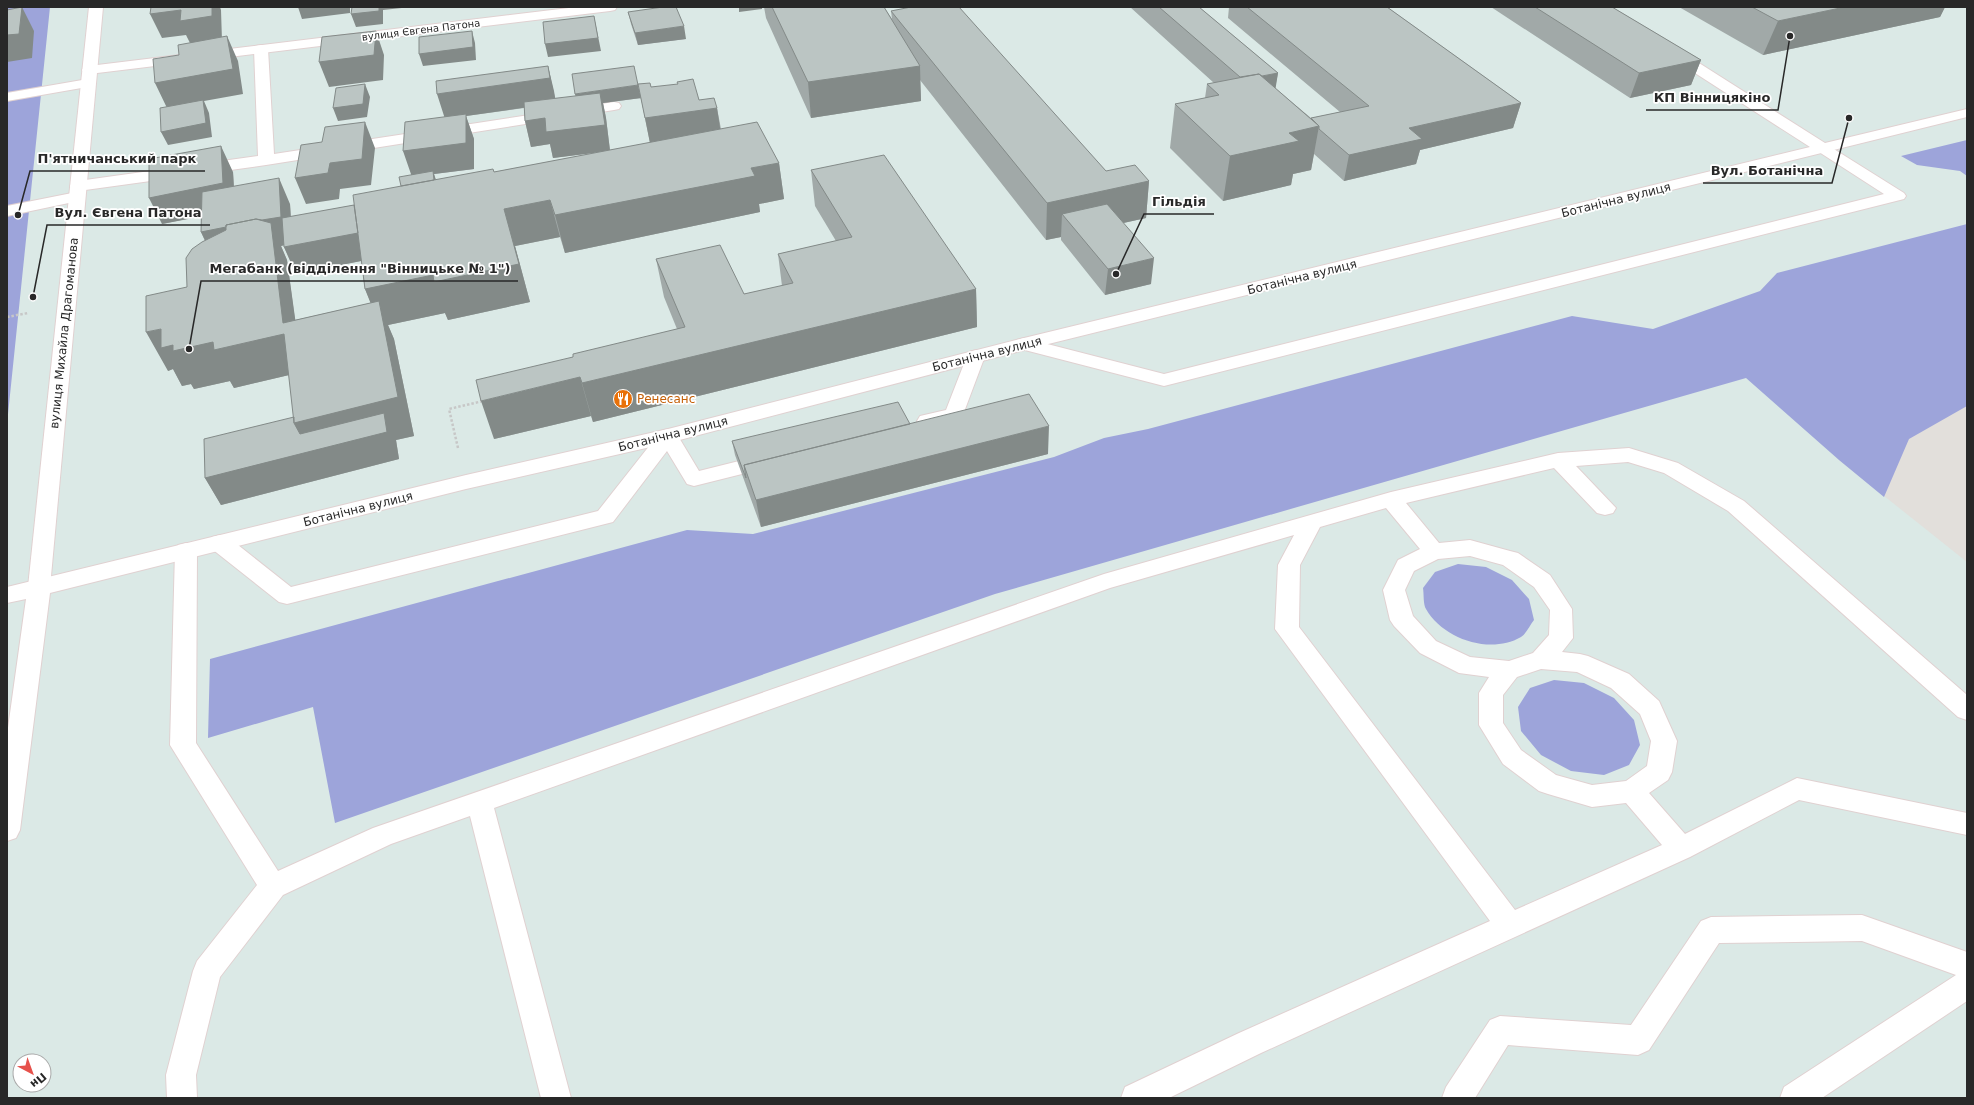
<svg xmlns="http://www.w3.org/2000/svg" width="1974" height="1105" font-family="'DejaVu Sans',sans-serif">
  <rect width="100%" height="100%" fill="#dbe9e6"/>
  <path fill="#e2dfdb" d="M1967 310V562L1839 460Z"/>
  <path fill="#9da4da" d="M7 7H50L7 424Z
    M1967 140V176L1960 171 1917 165 1901 156Z
    M1967 224V406L1909 439 1884 497 1839 460 1746 378 995 594 335 823 313 707 208 738 210 659 687 530 753 534 1054 457 1104 438 1148 429 1572 316 1653 329 1760 291 1777 273Z
    M1458 564 1486 567 1512 580 1529 599 1534 620C1530 625 1526 634 1521 637 1490 655 1443 639 1426 609 1423 604 1424 594 1423 588L1435 572Z
    M1554 680 1584 683 1614 698 1634 720 1640 745 1629 765 1604 775 1571 771 1541 755 1521 731 1518 707 1530 688Z"/>
  <g fill="none" stroke-linecap="round" stroke-linejoin="round">
    <defs>
      <path id="lane" d="M261 45 266 46 268 49 274 154 614 102 619 103 621 106 619 109 614 110 266 165 78 191 72 189 70 186 72 183 78 181 258 156 254 49 256 46Z
        M88 79 93 80 95 83 93 86 7 101V93Z
        M1824 144 1829 146 1904 193 1906 196 1904 199 1164 386 1017 348 1015 344 1017 340 1024 338 1164 374 1884 194 1819 152 1816 149 1819 146Z
        M77 192 83 194 85 197 83 200 7 216V206Z
        M976 350 983 352 985 356 961 420 927 427 920 426 917 421 920 416 946 410 967 356 969 352Z
        M668 429 675 431 699 471 767 454 774 456 777 461 774 466 694 486 687 484 667 451 613 522 287 604 279 602 212 549 209 543 212 537 220 535 228 537 291 587 598 511 661 431Z
        M1629 448 1678 463 1744 501 1967 695V720L1958 717 1728 511 1664 473 1628 462 1576 466 1616 508 1613 513 1605 515 1597 513 1554 468 1406 503 1439 543 1470 540 1510 551 1518 553 1550 575 1572 609 1573 638 1562 652 1580 654 1588 656 1629 674 1659 701 1677 741 1672 772 1668 780 1649 793 1685 834 1797 778 1967 813V835L1799 800 1690 857 1261 1053 1169 1098H1121L1125 1087 1239 1033 1490 921 1275 629 1278 565 1294 535 1110 588 494 808 571 1098H541L470 816 391 844 283 895 220 977 196 1075 197 1098H167L166 1075 193 971 197 961 257 885 170 745 175 551 178 545 186 543 194 545 197 551 196 743 278 871 373 828 1104 574 1391 492 1558 453ZM1386 508 1420 549 1398 560 1383 590 1390 620 1394 626 1420 653 1459 673 1489 677 1479 693V725L1503 764 1539 791 1548 794 1592 807 1626 803 1662 845 1515 910 1299 627 1300 565 1320 527ZM1470 556 1503 565 1534 587 1550 610 1549 635 1533 653 1509 661 1470 657 1436 641 1413 616 1405 590 1414 571 1438 559ZM1541 669 1577 672 1611 688 1640 714 1651 741 1647 766 1626 781 1592 785 1556 775 1521 750 1503 723V695L1517 677Z
        M1862 915 1967 952V1001L1822 1098H1780L1784 1087 1956 975 1862 941 1719 943 1649 1050 1638 1055 1508 1045 1475 1098H1442L1446 1087 1490 1020 1500 1016 1631 1025 1701 921 1711 917Z"/>
      <path id="street" d="M577 7H617L615 10 610 11 89 74 84 73 82 70 84 67 89 66Z
        M1672 48 1677 49 1825 143 1967 109V117L1028 349 668 443 466 489 50 593 20 830 16 838 7 841V735L26 599 7 603V587L466 475 668 429 1024 338 1810 147 1667 55 1665 52 1667 49Z"/>
      <path id="secondary" d="M89 7H103L50 587 47 593 39 595 31 593 28 587Z"/>
    </defs>
    <use href="#lane" stroke="#e0d1d1" stroke-width="2"/>
    <use href="#street" stroke="#e0d1d1" stroke-width="2"/>
    <use href="#secondary" stroke="#e0d1d1" stroke-width="2"/>
    <path stroke="#c7c7c7" stroke-width="2.5" stroke-dasharray="2.5 2" stroke-linecap="butt" d="M7 317 28 313
      M458 448 449 409 483 401"/>
    <use href="#lane" fill="#fff" fill-rule="evenodd"/>
    <use href="#street" fill="#fff" fill-rule="evenodd"/>
    <use href="#secondary" fill="#fff" fill-rule="evenodd"/>
  </g>
  <path fill="#a1a9a8" fill-rule="evenodd" d="M764 7H884L892 19 891 11 1106 171 1149 181 1146 218 1123 223 1151 284 1105 295 1061 240V237L1046 240 920 80 921 101 811 118 766 18Z
    M1130 7H1199L1278 73 1275 88 1311 118 1340 112 1228 18 1229 7H1387L1521 103 1513 128 1420 150 1416 164 1344 181 1314 154 1311 170 1293 174 1291 185 1223 201 1170 148 1175 104 1205 98 1207 84 1214 83Z
    M1491 7H1612L1701 60 1691 85 1630 98Z
    M1679 7H1945L1940 17 1763 55Z
    M628 12 686 39 638 45 631 24Z
    M548 66 555 98H641L603 103 606 118 610 150 650 143 638 84 699 100 717 108 721 129 779 163 784 199 759 204 760 212 565 253 560 237 515 246 530 302 448 320 445 313 388 325 394 339 414 436 396 440 399 459 221 505 205 478 294 417 289 375 234 388 230 381 194 389 191 384 182 386 173 369 168 371 187 287 205 241 201 232V216L162 224 233 172 234 186 290 204 291 217 354 205 401 186 411 175 444 117ZM524 108 525 121 531 147 550 144 553 158 606 151 494 172 436 180 434 174 474 169V139L466 116ZM284 245V247L296 274 361 261 365 289 371 303 295 320 287 260 281 246Z
    M811 170 976 289 977 327 593 422 591 416 494 439 573 357 677 329 664 297 656 259 744 294 782 286 778 254 836 241 815 206Z
    M910 424 1048 454 761 527 735 455 732 441Z"/>
  <path fill="#838a88" d="M22 7 34 31 32 58 7 62V35Z
    M164 7H220L221 10 222 41 191 45 186 35 162 38 150 14Z
    M298 7H350V13L302 19Z
    M370 7H411L383 10V24L356 27 351 14Z
    M739 7H762V9L739 12Z
    M1845 7H1945L1940 17 1763 55 1778 21Z
    M594 16 601 51 548 57 545 44Z
    M684 26 686 39 638 45 635 33Z
    M376 31 384 55 383 80 329 87 319 62Z
    M472 31 475 43 476 60 423 66 419 54Z
    M227 36 238 61 243 94 204 101 209 113 212 137 168 145 161 132 167 108 155 83Z
    M1701 60 1691 85 1630 98 1639 73Z
    M548 66 554 91 556 103 466 116 474 139V169L434 174 437 184 412 177 403 151 445 119 437 94Z
    M920 66 921 101 811 118 808 82Z
    M1278 73 1274 98 1243 80Z
    M365 84 370 97 367 117 338 121 333 108Z
    M638 85 641 98 603 103 606 118 610 151 553 158 550 144 531 147 525 121 578 107 575 94Z
    M1521 103 1513 128 1420 150 1416 164 1344 181 1349 155 1409 128Z
    M717 108 721 134 650 143 645 118Z
    M365 122 375 148 371 185 340 189 339 199 306 204 295 178 330 163Z
    M1319 126 1311 170 1293 174 1291 185 1223 201 1230 156 1289 133Z
    M221 146 233 172 235 210 162 224 149 198Z
    M779 163 784 199 759 204 760 212 565 253 555 215 751 168Z
    M279 178 290 204 292 243 281 246 287 260 301 361 283 323 214 259 201 232Z
    M1149 181 1146 218 1078 233 1062 214 1061 237 1046 240 1047 203Z
    M550 200 560 237 515 246 530 302 448 320 445 313 388 325 394 339 414 436 396 440 399 459 221 505 205 478 294 423 380 327 365 289 504 209Z
    M361 232 371 259 296 274 284 247Z
    M1154 258 1151 284 1105 295 1108 269Z
    M976 289 977 327 593 422 582 383Z
    M161 329 173 345 213 342 284 334 302 372 234 388 230 381 194 389 191 384 182 386 173 369 168 371 146 332Z
    M580 377 591 416 494 439 481 401Z
    M1049 426 1048 454 761 527 756 500Z"/>
  <path fill="#bbc5c3" stroke="#838a88" d="M22 7 19 34 7 35V10Z
    M151 7H212V16L180 21 181 10 150 14Z
    M352 7H379V11L351 14Z
    M663 7H676L684 26 635 33 628 12Z
    M772 7H884L920 66 808 82Z
    M911 7H959L1106 171 1135 165 1149 181 1047 203 891 11Z
    M1159 7H1199L1278 73 1262 76 1259 74 1240 77Z
    M1247 7H1387L1521 103 1409 128 1422 139 1349 155 1319 129V126L1311 118 1369 106Z
    M1535 7H1612L1701 60 1639 73Z
    M1752 7H1845L1778 21Z
    M594 16 598 38 545 44 543 22Z
    M376 31 374 55 319 62 322 37Z
    M472 31 473 47 419 54V37Z
    M227 36 233 69 155 83 153 59 179 55 178 45Z
    M548 66 550 78 437 94 436 81Z
    M634 66 638 85 575 94 572 74Z
    M1259 74 1319 126 1289 133 1299 141 1230 156 1175 104 1219 95 1207 84Z
    M693 79 699 100 714 98 717 108 645 118 638 84 650 83 651 87 678 84 677 82Z
    M365 84 363 104 333 108 336 88Z
    M600 93 605 125 546 132 545 118 525 121 524 102Z
    M203 100 206 123 161 132 160 108Z
    M466 114V143L403 151 405 122Z
    M365 122 362 159 330 163 328 173 295 178 301 145 322 142 325 127Z
    M757 122 779 163 751 168 755 176 555 215 550 200 504 209 519 264 434 282 433 275 365 289 353 195 493 169 494 172Z
    M221 146 223 183 149 198V159Z
    M884 155 976 289 582 383 580 377 481 401 476 380 573 357V354L685 327 656 259 720 245 744 294 793 283 778 254 852 237 811 170Z
    M433 171 434 180 401 186 399 177Z
    M279 178 281 217 262 220 256 219 226 225V227L201 232 202 192Z
    M1107 204 1154 258 1108 269 1062 214Z
    M354 205 358 233 284 247 282 218Z
    M256 219 271 223 283 323 379 301 398 397 294 423 284 334 214 350 213 342 173 351V345L161 348V329L146 332V296L187 287 186 258 192 249 202 242 226 230V225Z
    M1029 394 1049 426 756 500 744 465Z
    M898 402 910 424 744 465 746 478 732 441Z
    M384 413 387 432 205 478 204 439 294 417V423L300 434Z"/>
  <defs>
    <symbol id="restaurant-disc" viewBox="-11 -11 22 22"><circle r="9.5" fill="#e8710a" stroke="#fff"/><path d="M-5-6h1v4h1v-4h1v4h1v-4h1v5L-1.5 .5V6h-2V.5L-5-1ZM5-6V6H3V1.5H1.5Q1.5-4 5-6Z" fill="#fff"/></symbol>
  </defs>
  <g fill-rule="evenodd">
    <use href="#restaurant-disc" x="612" y="388" width="22" height="22"/>
  </g>
  <g text-anchor="middle" dominant-baseline="central" stroke-width="3.5" stroke-linejoin="round" paint-order="stroke">
    <g font-size="10" fill="#282828" stroke="#fff">
      <text transform="translate(421 30) rotate(-7)">вулиця Євгена Патона</text>
    </g>
    <g font-size="12" fill="#282828" stroke="#fff">
      <text transform="translate(1616 200) rotate(-14)">Ботанічна вулиця</text>
      <text transform="translate(1302 277) rotate(-14)">Ботанічна вулиця</text>
      <text transform="translate(64 333) rotate(-84)">вулиця Михайла Драгоманова</text>
      <text transform="translate(987 354) rotate(-14)">Ботанічна вулиця</text>
      <text transform="translate(673 434) rotate(-14)">Ботанічна вулиця</text>
      <text transform="translate(358 509) rotate(-14)">Ботанічна вулиця</text>
    </g>
    <g font-size="12" fill="#c56008" stroke="#fff" text-anchor="start">
      <text x="637" y="399">Ренесанс</text>
    </g>
  </g>
  <path fill="none" stroke="#282828" stroke-width="1.5" d="M1790 36L1778 110H1646M18 215L30 171H205M1849 118L1832 183H1703M1116 274L1144 214H1214M33 297L47 225H210M189 349L201 281H518"/>
  <g fill="#282828" stroke="#fff" stroke-width="1.5">
    <circle cx="1790" cy="36" r="4"/>
    <circle cx="18" cy="215" r="4"/>
    <circle cx="1849" cy="118" r="4"/>
    <circle cx="1116" cy="274" r="4"/>
    <circle cx="33" cy="297" r="4"/>
    <circle cx="189" cy="349" r="4"/>
  </g>
  <g font-size="13" text-anchor="middle" font-weight="bold" fill="#282828" stroke="#fff" stroke-width="3.5" stroke-linejoin="round" paint-order="stroke">
    <text x="1712" y="102">КП Вінницякіно</text>
    <text x="117" y="163">П'ятничанський парк</text>
    <text x="1767" y="175">Вул. Ботанічна</text>
    <text x="1179" y="206">Гільдія</text>
    <text x="128" y="217">Вул. Євгена Патона</text>
    <text x="360" y="273">Мегабанк (відділення "Вінницьке № 1")</text>
  </g>
  <rect width="1974" height="1105" fill="none" stroke="#282828" stroke-width="16"/>
  <g transform="translate(32 1073) rotate(139)"><circle r="19" fill="#ffffff" stroke="#a9a9a9"/>
  <path d="M0-3L7 15L0 10L-7 15Z" fill="#e6514b"/>
  <text y="-6" font-size="11" font-weight="bold" text-anchor="middle" fill="#282828">Пн</text>
  </g>
</svg>
